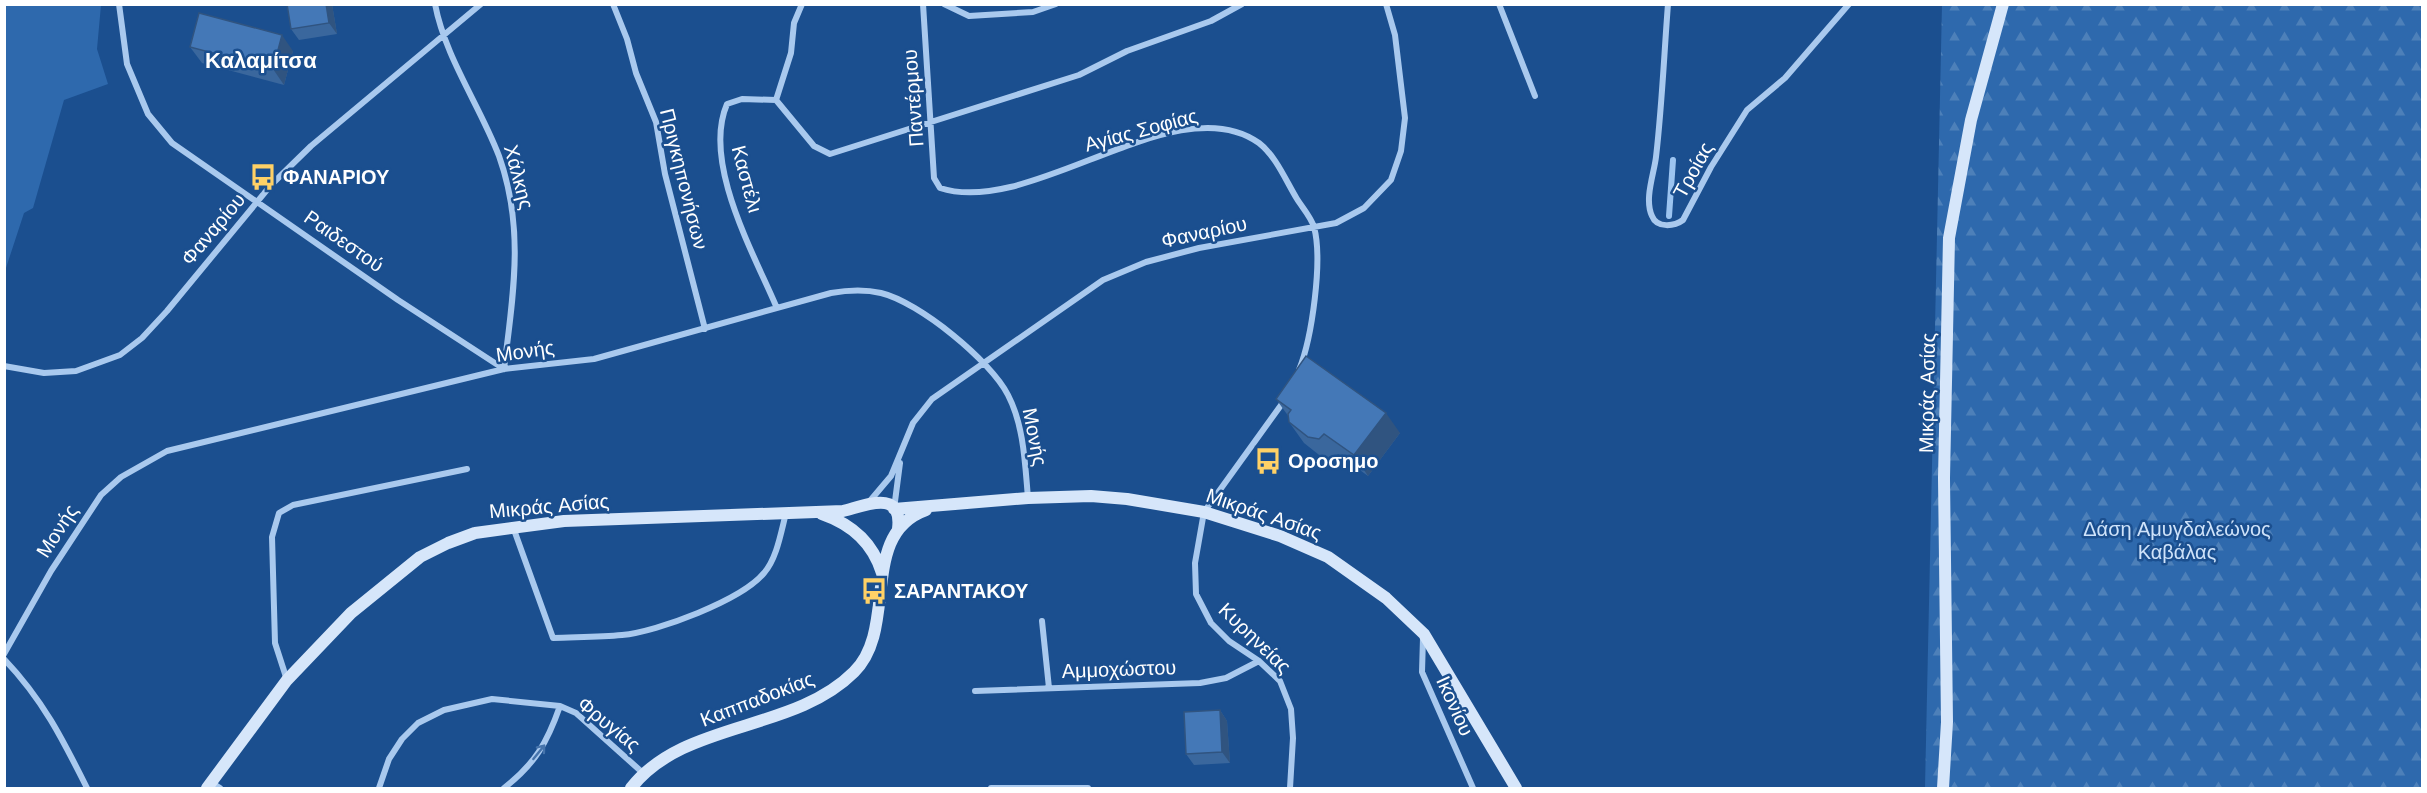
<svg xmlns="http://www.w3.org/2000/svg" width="2427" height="793" font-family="'DM Sans',sans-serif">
  <defs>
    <pattern id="forest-firs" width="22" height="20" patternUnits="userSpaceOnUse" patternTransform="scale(1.5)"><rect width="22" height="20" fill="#2e69ad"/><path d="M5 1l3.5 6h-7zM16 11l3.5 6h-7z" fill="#4d80b9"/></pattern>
  </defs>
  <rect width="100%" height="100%" fill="#1b4f8f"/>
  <path fill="url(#forest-firs)" d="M1942 5H2422V788H1925Z"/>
  <path fill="#2e69ad" d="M5 4 101 5 97 49 108 84 64 100 33 208 24 213 5 271Z"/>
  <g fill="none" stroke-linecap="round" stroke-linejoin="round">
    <path stroke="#9cc4f0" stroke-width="6" d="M1669 216 1673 160"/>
    <path stroke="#a9c9ee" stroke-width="6" d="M119 4 127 64 148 114 172 143 398 300 504 369C513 295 525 229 499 156 480 106 445 57 435 4
      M613 4 627 39 636 73 656 122 665 174 705 329
      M923 4 934 178 940 188C1032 218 1177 84 1259 143 1276 156 1286 181 1297 199 1302 207 1311 217 1314 227 1323 260 1312 338 1299 370
      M944 4 969 16 1033 12 1056 4
      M1499 4 1535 96
      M1668 4C1664 55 1662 106 1656 157 1654 174 1644 199 1652 216 1657 229 1675 226 1683 220L1711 167 1747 110 1785 78 1849 4
      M776 100 814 146 830 154 1079 75 1127 51 1211 21 1242 4
      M776 306C753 252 702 162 727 104L742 99 776 100 791 53 794 23 802 4
      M4 366 44 373 76 371 120 355 142 338 167 311 271 185 311 146 481 4
      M1284 401 1204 512 1195 563 1196 594 1211 623 1229 641 1259 661 1280 681 1291 709 1293 738 1290 788
      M869 502 891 476 913 423 932 399 1103 280 1146 262 1199 248 1336 223 1364 208 1391 180 1401 151 1405 118 1395 35 1386 4
      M894 509 900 463
      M513 527 553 638C576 637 600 637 622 635 657 632 742 600 764 573 777 558 781 532 786 513
      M1042 621 1049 688
      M1423 638 1422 672 1473 788
      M4 654 51 571 101 495 121 477 167 451 504 369 594 359 831 293C848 290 864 289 881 293 919 302 991 361 1008 395 1024 426 1025 464 1028 498
      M4 659C43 700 62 738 87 788
      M287 680 275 643 272 537 279 513 293 505 467 469
      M975 691 1200 683 1226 678 1259 661
      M212 783 220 788
      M379 788 389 759 402 739 418 723 444 710 492 699 560 706 576 713 643 773
      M504 788C535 764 547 743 560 706
      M991 788H1088"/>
    <path stroke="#d6e6fa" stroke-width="12" d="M894 509 1028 498 1091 496 1127 499 1204 512 1280 536 1328 557 1386 598 1424 634 1516 788
      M822 514C851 524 873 543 882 573
      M207 788 287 680 351 613 420 557 448 543 475 533 564 521 843 511C864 506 903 488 898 529
      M631 788C684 720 793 733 854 672 899 628 858 534 926 510
      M1943 788 1947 722 1944 478 1949 238 1971 120 2003 4"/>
  </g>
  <path fill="#3a679d" d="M287 4H332L337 34 299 40 291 29Z
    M190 47 293 51 284 85 202 63Z
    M1276 399 1400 433 1368 476 1338 454 1334 459 1323 458 1304 443 1289 422V417Z
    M1220 710 1227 721 1230 763 1194 765 1186 754Z"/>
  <path fill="#305480" d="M326 4H332L337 34 329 23Z
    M282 35 293 51 284 85 273 69Z
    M1386 413 1400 433 1368 476 1354 455Z
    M1220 710 1227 721 1230 763 1222 752Z"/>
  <path fill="#4478b7" stroke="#305480" stroke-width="1.5" d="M287 4H326L329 23 291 29Z
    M199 13 282 35 273 69 190 47Z
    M1306 356 1386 413 1354 455 1324 434 1319 439 1308 437 1289 422 1288 414 1291 410 1276 399Z
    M1220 710 1222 752 1186 754 1184 712Z"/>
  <defs><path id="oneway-shaft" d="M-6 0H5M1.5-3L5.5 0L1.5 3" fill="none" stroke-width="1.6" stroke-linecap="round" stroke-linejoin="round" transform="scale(1.5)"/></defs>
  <use stroke="#4674ac" href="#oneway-shaft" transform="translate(539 752) rotate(-51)"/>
  <defs>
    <symbol id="bus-bare" viewBox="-9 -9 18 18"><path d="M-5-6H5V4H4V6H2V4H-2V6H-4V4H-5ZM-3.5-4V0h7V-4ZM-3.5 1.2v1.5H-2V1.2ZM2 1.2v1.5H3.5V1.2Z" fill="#ffd166" stroke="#1b4f8f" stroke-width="2.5" paint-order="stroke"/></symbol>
  </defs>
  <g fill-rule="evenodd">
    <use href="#bus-bare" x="244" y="158" width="38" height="38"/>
    <use href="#bus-bare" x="1249" y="442" width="38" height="38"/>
    <use href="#bus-bare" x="855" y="572" width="38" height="38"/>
  </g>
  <g text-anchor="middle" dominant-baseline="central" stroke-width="5" stroke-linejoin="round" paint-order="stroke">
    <g font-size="20" fill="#fff" stroke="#1b4f8f">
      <text transform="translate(913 98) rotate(-94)">Παντέρμου</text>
      <text transform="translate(1141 130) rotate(-15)">Αγίας Σοφίας</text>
      <text transform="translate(1693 170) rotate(-61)">Τροίας</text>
      <text transform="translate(519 177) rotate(75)">Χάλκης</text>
      <text transform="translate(684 179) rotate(76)">Πριγκηπονήσων</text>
      <text transform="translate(747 179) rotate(75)">Καστέλι</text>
      <text transform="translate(213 229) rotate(-50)">Φαναρίου</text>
      <text transform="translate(1204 232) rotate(-12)">Φαναρίου</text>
      <text transform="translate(344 241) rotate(35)">Ραιδεστού</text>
      <text transform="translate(525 351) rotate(-8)">Μονής</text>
      <text transform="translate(1927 393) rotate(-89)">Μικράς Ασίας</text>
      <text transform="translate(1035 437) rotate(79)">Μονής</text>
      <text transform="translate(549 506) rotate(-5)">Μικράς Ασίας</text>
      <text transform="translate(1264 514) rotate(19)">Μικράς Ασίας</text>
      <text transform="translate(57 531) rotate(-57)">Μονής</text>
      <text transform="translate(1255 638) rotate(44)">Κυρηνείας</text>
      <text transform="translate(1119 669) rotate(-2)">Αμμοχώστου</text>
      <text transform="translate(757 699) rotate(-21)">Καππαδοκίας</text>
      <text transform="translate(1455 706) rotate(66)">Ικονίου</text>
      <text transform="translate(609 724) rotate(39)">Φρυγίας</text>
    </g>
    <g font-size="20" font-weight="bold" fill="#fff" stroke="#1b4f8f" text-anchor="start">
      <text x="283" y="177">ΦΑΝΑΡΙΟΥ</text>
      <text x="1288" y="461">Οροσημο</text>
      <text x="894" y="591">ΣΑΡΑΝΤΑΚΟΥ</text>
    </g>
    <g font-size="20" fill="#cfe3fa" stroke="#1b4f8f">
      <text x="2177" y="529">Δάση Αμυγδαλεώνος<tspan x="2177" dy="23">Καβάλας</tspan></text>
    </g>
    <g font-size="22" font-weight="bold" fill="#fff" stroke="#1b4f8f">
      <text x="261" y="60">Καλαμίτσα</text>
    </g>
  </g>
  <rect width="2427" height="793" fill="none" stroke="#ffffff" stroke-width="12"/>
</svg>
